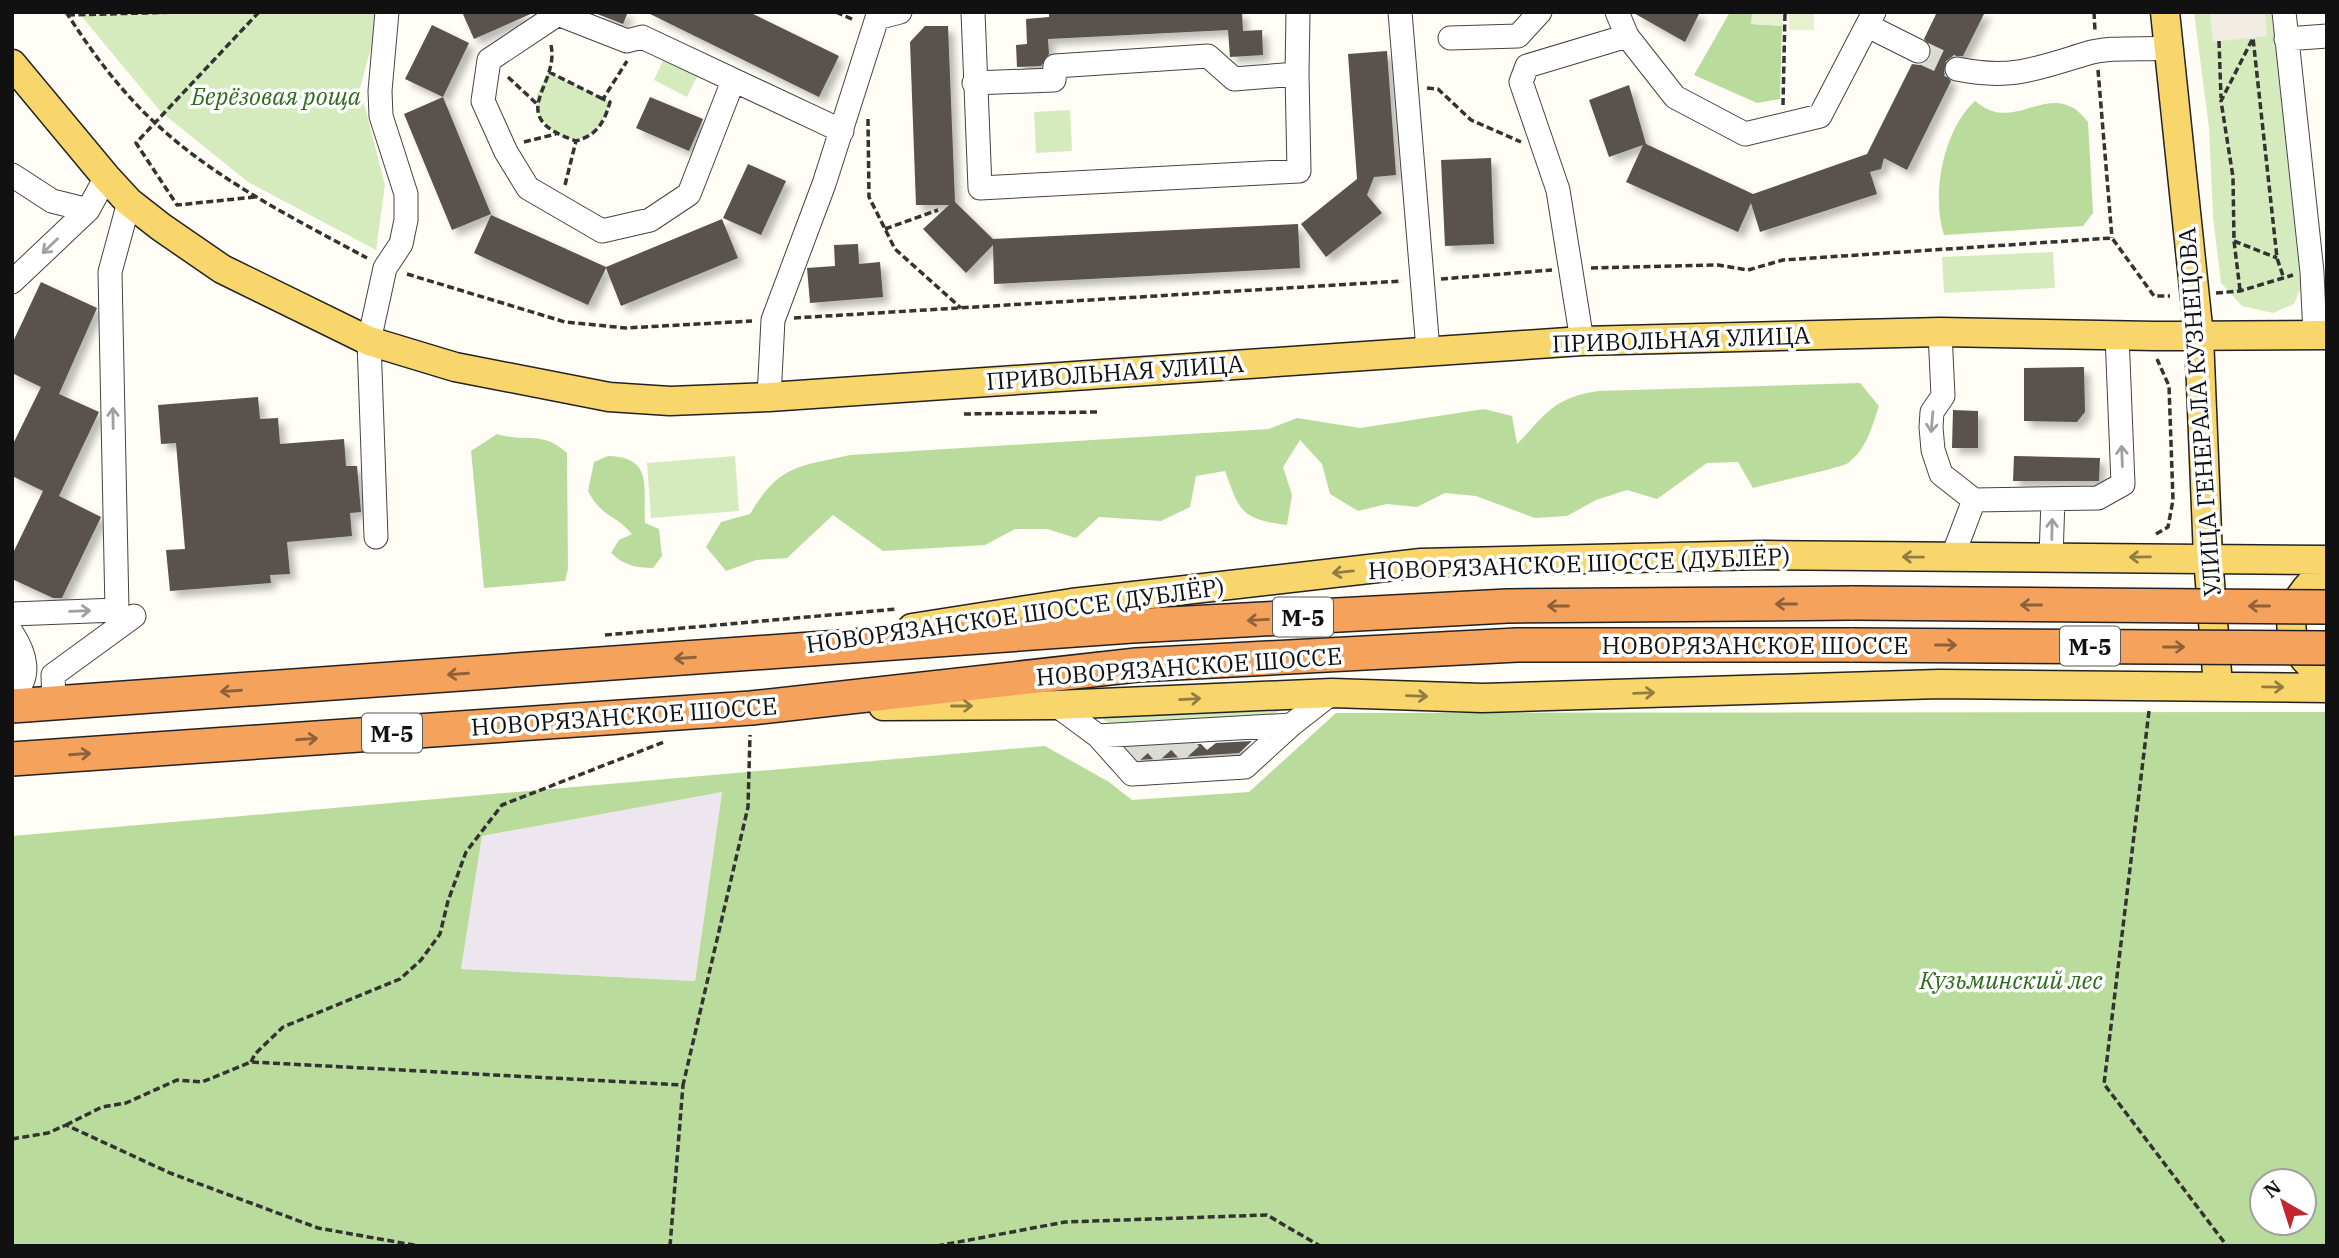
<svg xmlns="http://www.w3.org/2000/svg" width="2339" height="1258" font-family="'IBM Plex Serif',serif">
  <defs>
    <filter id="shadow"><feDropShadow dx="6" dy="6" stdDeviation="3.5" flood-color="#0004"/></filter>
  </defs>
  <rect width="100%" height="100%" fill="#fffdf5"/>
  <path fill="#eee6ef" d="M722 791 695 981 461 969 482 836Z"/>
  <path fill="#d5ebbd" d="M78 12H381L360 88 385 185 376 250 248 182 161 112Z
    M2194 12H2272L2301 287 2294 304 2273 313 2242 306 2221 283 2213 217 2209 128Z
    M664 58 698 75 687 97 654 80Z
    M549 72 610 102C590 172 530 127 537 96 539 88 546 79 549 72Z
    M1070 110 1072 151 1036 153 1034 112Z
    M2053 252 2055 288 1944 293 1942 257Z
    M735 456 739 511 651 518 647 463Z
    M1287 704 1271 717 1109 724 1101 717V714Z"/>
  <path fill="#b9dc9c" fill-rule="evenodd" d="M1730 12H1752V24L1782 26 1780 99 1757 103 1694 75Z
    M1975 101C1979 104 1985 108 1989 110 2025 124 2056 79 2088 122L2093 213 2083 226 1944 235C1931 195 1943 130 1975 101Z
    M1860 383 1879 406C1872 426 1867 449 1848 463 1841 468 1769 483 1753 488L1738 462 1707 463 1657 499 1627 490 1596 500 1567 516 1535 518 1476 496 1445 493 1417 507 1387 504 1358 511 1330 494 1322 464 1300 440 1283 467 1292 495 1287 525C1241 519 1240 512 1225 471L1196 476 1190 507 1161 521 1099 517 1076 538 1047 529H1015L985 545 883 551 833 515 787 558 756 560 726 571 706 547 721 522 750 514C779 465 797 467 850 455L1269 429 1297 418 1360 428 1484 409 1512 416 1517 444C1547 413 1553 398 1598 391Z
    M497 434C526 443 542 430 567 453L568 569 565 581 484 588 471 451Z
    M608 456C654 457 643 488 645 523L659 529 662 556 653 568C635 568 624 565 611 553L619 540 632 534C615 514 602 518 588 491L594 462Z
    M2327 712V1246H12V836L1045 746 1109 782 1132 800 1249 792 1336 713ZM722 792 695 981 461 969 482 836ZM2304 1181V1223H2262V1181Z"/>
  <path fill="#e6f2cf" d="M1752 12H1783L1782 26 1751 24Z
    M1789 12H1814V30H1789Z"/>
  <path fill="#f1ede2" d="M2210 12H2265L2267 36 2213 42Z"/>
  <path fill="#5a524d" filter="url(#shadow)" d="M462 12H535L474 39Z
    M592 12H628L623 24Z
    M646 12H749L839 56 819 97Z
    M1049 12H1242L1243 31 1262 30 1263 55 1230 57 1228 30 1048 39 1049 54 1041 66 1017 67 1016 45 1027 44 1026 19 1049 17Z
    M1632 12H1700L1685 42Z
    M1937 12H1985L1963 56H1953L1946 61 1944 73 1951 81 1907 170 1884 158 1881 169 1870 172 1877 194 1760 232 1751 203 1738 232 1626 182 1643 145 1609 157 1589 100 1629 85 1646 144 1753 194 1867 154 1912 64 1920 65 1930 58 1932 49 1924 39Z
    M432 25 469 43 443 97 405 79Z
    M925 26H948L955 202 993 239 1298 224 1300 268 994 284 993 245 966 273 923 229 949 205H916L910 42Z
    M1387 51 1396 175 1374 177 1367 195 1382 213 1326 257 1301 224 1357 179 1348 54Z
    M443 97 491 214 452 230 404 114Z
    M650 97 703 119 689 151 636 128Z
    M1491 158 1494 244 1445 246 1441 160Z
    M748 164 786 181 761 235 723 218Z
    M491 215 606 267 722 219 738 258 621 306 606 268 588 305 474 253Z
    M858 244 859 264 880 262 883 297 810 303 807 268 835 266 834 245Z
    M41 282 97 308 59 394 99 412 59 496 101 517 62 598H53L12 579V555L43 491 12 476V446L41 387 12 373V344Z
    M2084 367 2085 412 2077 422 2024 421V368Z
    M258 397 260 419 278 418 280 444 344 439 346 466H357L361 512 350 513 352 536 287 542 290 574 270 575 271 583 170 591 166 550 185 549 176 443 161 444 158 405Z
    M1953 410 1978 411V448H1952Z
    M2014 456 2100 458 2099 481H2013Z
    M1252 741 1239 753 1138 760 1128 748 1201 744 1207 750 1216 743Z"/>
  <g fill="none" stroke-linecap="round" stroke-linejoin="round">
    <path stroke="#dbdad3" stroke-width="23" stroke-dasharray="23 11" stroke-linecap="butt" d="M1918 51 1957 69
      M1175 737 1196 760
      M1150 738 1170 761
      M1128 740 1148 762"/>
    <defs>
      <path id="minor" d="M973 12 980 188 1299 171 1297 74 1234 79 1208 56 1055 66 1054 80 974 83
        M1400 12 1428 350
        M1617 12 1627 36
        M2284 12 2312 272 2315 335
        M1868 26 1918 51
        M1450 38 1518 36 1540 12
        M2286 39 2327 36
        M1957 69C2010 80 2036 69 2085 54 2110 46 2142 50 2168 48
        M1297 74 1298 12
        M733 81 689 194 650 220 602 231 528 188 506 152 483 101 489 60 558 14 627 41 642 37 842 131
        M12 175 52 201 88 210
        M12 282 88 210 106 177
        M1940 332 1943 396 1932 412 1931 427 1933 450 1941 474 1974 500 2098 498 2123 484 2117 335
        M1582 341 1558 190 1521 82 1527 66 1627 36 1675 97 1745 134 1820 116 1874 12
        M769 397 773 320 824 184 877 18 900 12
        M376 537 369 341 385 268 401 244 406 220V194L381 116 380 91 387 12
        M1952 558 1974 500
        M2051 558 2053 499
        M12 614 117 610 110 272 129 202
        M12 633C25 653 33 677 12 695
        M54 703 53 675 134 616
        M1056 705 1098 736 1291 725 1332 693
        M1098 736 1132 774 1245 767 1291 725"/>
      <path id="major" d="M2165 12 2199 336 2208 557 2218 686
        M12 64 106 177 129 202 161 227 222 269 369 341 455 367 609 397 670 401 769 397 1582 341 1940 332 2155 336 2327 335
        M2327 570C2281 602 2278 647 2327 678
        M912 628 1072 603 1421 563 1763 555 2327 560
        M883 706 1056 705 1332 693 1482 698 1939 684 2327 688"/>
      <path id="highway" d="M12 706 1132 626 1507 606 1854 603
        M12 759 751 708 1137 665 1517 645H1853"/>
    </defs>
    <use href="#minor" stroke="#444" stroke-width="25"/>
    <use href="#major" stroke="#222" stroke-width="31"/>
    <use href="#highway" stroke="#222" stroke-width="36"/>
    <path stroke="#333" stroke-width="3.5" stroke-dasharray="7 3.5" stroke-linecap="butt" d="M66 12C91 51 119 89 152 120 214 179 293 218 367 258
      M836 12 854 20
      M2094 12 2095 31
      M68 15 182 12
      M2219 41 2221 98
      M551 45C560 87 502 116 576 141
      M2098 70 2112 238
      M549 72 603 99
      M508 77 537 104
      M1427 88 1438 89 1471 120 1521 142
      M1783 105 1785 12
      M868 119 869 197 895 249 961 308
      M524 142 556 134
      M565 185 576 141C597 135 604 123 610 102L603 99 627 61
      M255 197 177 205 136 143 259 12
      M885 229 938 210
      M2234 241 2277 258
      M1591 268 1718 265 1748 270 1783 260 2112 238 2154 296H2170
      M407 274 565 322 626 328 752 321
      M1441 279 1552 270
      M2240 290 2234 241 2233 177 2221 101 2253 38 2277 258 2283 276
      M2216 293 2240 291 2293 275
      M794 318 1402 281
      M964 414 1097 412
      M2156 534 2168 527 2173 500 2169 386 2157 359
      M605 635 897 609
      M2149 711 2104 1084 2227 1246
      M251 1062 255 1054 283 1027 400 979 421 960 440 934 448 901 466 852 502 805 664 742
      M66 1125 102 1107 126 1103 177 1080 202 1082 251 1062 683 1085 748 807 750 735
      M12 1139 48 1133 66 1125 170 1173 318 1228 419 1246
      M670 1246 683 1085
      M937 1246 1065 1222 1267 1215 1320 1246"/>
    <use href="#minor" stroke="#fff" stroke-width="23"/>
    <use href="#major" stroke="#f9d66b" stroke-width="28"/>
    <use href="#highway" stroke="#f5a25d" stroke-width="33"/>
    <defs>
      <path id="highway-bridge" d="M1854 603 2327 607
        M1853 645 2327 648"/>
    </defs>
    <use href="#highway-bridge" stroke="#222" stroke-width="36" stroke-linecap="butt"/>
    <use href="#highway-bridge" stroke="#f5a25d" stroke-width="33"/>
  </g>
  <defs><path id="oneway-shaft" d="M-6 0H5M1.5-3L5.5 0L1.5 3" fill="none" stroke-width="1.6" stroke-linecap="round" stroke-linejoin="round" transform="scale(1.75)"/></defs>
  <g stroke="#a0a0a0">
    <use href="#oneway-shaft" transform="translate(50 246) rotate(136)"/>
    <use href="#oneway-shaft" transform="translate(113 418) rotate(-91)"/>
    <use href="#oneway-shaft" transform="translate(1932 422) rotate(95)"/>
    <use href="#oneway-shaft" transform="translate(2122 456) rotate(-92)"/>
    <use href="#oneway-shaft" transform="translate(2052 529) rotate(-89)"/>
    <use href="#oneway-shaft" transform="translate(80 611) rotate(-2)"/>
  </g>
  <g stroke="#917d42">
    <use href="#oneway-shaft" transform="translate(1913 557) rotate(-179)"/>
    <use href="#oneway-shaft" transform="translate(2140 557) rotate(179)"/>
    <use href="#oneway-shaft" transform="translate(1343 572) rotate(174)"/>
    <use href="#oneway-shaft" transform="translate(2273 687) rotate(1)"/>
    <use href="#oneway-shaft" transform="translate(1644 693) rotate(-2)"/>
    <use href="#oneway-shaft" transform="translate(1417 696) rotate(2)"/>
    <use href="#oneway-shaft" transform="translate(1190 699) rotate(-3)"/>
    <use href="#oneway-shaft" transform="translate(962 706)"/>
  </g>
  <g stroke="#8e613b">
    <use href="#oneway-shaft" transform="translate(1786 604) rotate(180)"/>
    <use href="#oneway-shaft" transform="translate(2031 605) rotate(-180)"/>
    <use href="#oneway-shaft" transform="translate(1558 606) rotate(180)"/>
    <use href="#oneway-shaft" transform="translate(2259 606) rotate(-180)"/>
    <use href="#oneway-shaft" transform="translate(1258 620) rotate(177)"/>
    <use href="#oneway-shaft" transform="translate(1946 645)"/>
    <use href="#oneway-shaft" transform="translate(2174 647)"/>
    <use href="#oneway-shaft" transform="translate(685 658) rotate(176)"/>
    <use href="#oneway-shaft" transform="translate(458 674) rotate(176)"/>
    <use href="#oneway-shaft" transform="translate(231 691) rotate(176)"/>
    <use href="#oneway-shaft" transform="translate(307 739) rotate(-4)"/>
    <use href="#oneway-shaft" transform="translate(80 754) rotate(-4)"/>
  </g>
  <g text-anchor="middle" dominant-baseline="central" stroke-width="7" stroke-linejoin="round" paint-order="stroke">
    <g fill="#fff" stroke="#585858" stroke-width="2">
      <rect x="1273" y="597.5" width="60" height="39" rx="5"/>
      <rect x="2060" y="626.5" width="60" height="39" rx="5"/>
      <rect x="362" y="713.5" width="60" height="39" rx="5"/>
    </g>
    <g font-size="23" font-weight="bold" fill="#111">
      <text x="1303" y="617">М-5</text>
      <text x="2090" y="646">М-5</text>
      <text x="392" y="733">М-5</text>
    </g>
    <g font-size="24" font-style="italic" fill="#2f6b1f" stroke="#fff">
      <text x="276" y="96">Берёзовая роща</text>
      <text x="2011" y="980">Кузьминский лес</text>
    </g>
    <g font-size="24" fill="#111" stroke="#fff">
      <text transform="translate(1681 339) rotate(-2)">ПРИВОЛЬНАЯ УЛИЦА</text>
      <text transform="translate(1115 372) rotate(-4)">ПРИВОЛЬНАЯ УЛИЦА</text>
      <text transform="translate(2199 412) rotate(-94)">УЛИЦА ГЕНЕРАЛА КУЗНЕЦОВА</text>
      <text transform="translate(1579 563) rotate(-2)">НОВОРЯЗАНСКОЕ ШОССЕ (ДУБЛЁР)</text>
      <text transform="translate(1015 615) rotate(-8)">НОВОРЯЗАНСКОЕ ШОССЕ (ДУБЛЁР)</text>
      <text x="1755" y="645">НОВОРЯЗАНСКОЕ ШОССЕ</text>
      <text transform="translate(1189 666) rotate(-4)">НОВОРЯЗАНСКОЕ ШОССЕ</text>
      <text transform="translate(624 716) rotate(-4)">НОВОРЯЗАНСКОЕ ШОССЕ</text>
    </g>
  </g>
  <rect width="2339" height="1258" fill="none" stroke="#111111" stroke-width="28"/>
  <g transform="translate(2283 1202) rotate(321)"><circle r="33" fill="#ffffff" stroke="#a0a0a0" stroke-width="2"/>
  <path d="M0-5L12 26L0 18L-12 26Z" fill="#c4262e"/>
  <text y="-10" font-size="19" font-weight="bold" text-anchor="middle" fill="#111111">N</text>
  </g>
</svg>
